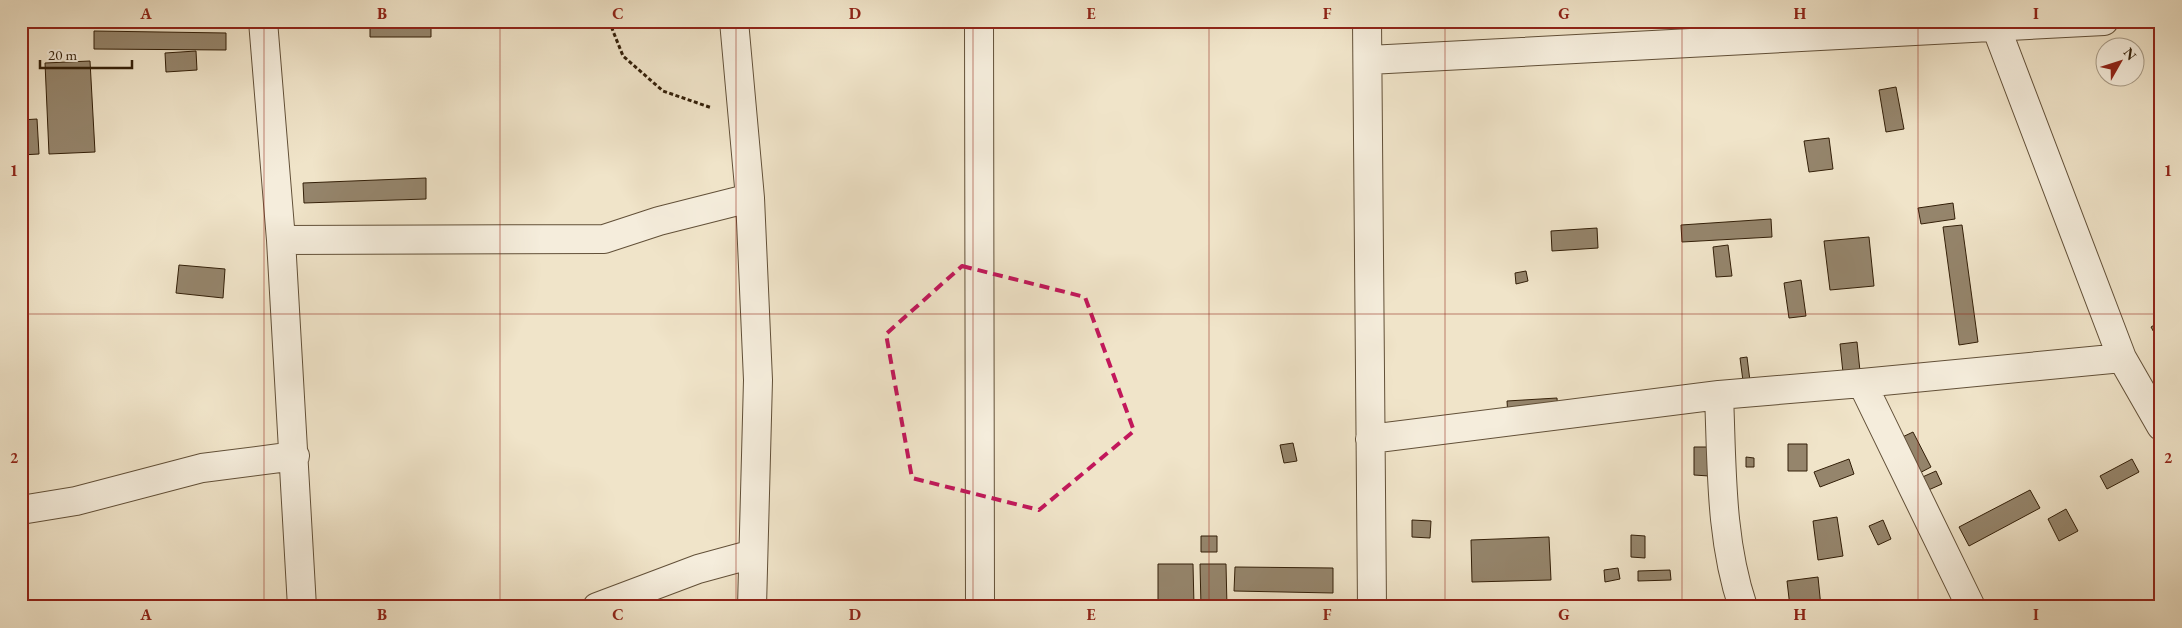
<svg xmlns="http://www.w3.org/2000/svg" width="2182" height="628" font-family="'EB Garamond',serif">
  <rect width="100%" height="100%" fill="#f0e4c9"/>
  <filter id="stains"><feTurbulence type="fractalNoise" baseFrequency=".004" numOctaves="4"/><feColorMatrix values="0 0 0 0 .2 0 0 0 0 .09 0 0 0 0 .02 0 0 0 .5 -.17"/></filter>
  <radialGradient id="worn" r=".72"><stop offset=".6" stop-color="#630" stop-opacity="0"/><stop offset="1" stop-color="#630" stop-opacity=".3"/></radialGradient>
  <path fill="#95856c" stroke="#331f08" d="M370 21H431V37H370Z
    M94 31 226 33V50L94 49Z
    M196 51 197 70 166 72 165 53Z
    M90 61 95 152 49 154 45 63Z
    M1896 87 1904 129 1886 132 1879 90Z
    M37 119 39 154 21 155V120Z
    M1829 138 1833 169 1809 172 1804 141Z
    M426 178V199L304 203 303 183Z
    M1953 203 1955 219 1921 224 1918 208Z
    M1771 219 1772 237 1682 242 1681 225Z
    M1962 225 1978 342 1959 345 1943 227Z
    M1597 228 1598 248 1552 251 1551 231Z
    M1869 237 1874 286 1830 290 1824 241Z
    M1728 245 1732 276 1716 277 1713 247Z
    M179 265 225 269 223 298 176 293Z
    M1526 271 1528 281 1516 284 1515 273Z
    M1801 280 1806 316 1789 318 1784 283Z
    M2161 321V345L2151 327Z
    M1857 342 1860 371 1843 373 1840 344Z
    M1747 357 1750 381H1743L1740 358Z
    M1557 398 1558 413 1508 417 1507 401Z
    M1913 432 1931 467 1912 477 1894 441Z
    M1293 443 1297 461 1284 463 1280 445Z
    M1788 444H1807V471H1788Z
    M1694 447H1708L1709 476 1694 475Z
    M1746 457 1754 458V467H1746Z
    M1849 459 1854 474 1820 487 1814 472Z
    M2132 459 2139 472 2107 489 2100 476Z
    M1936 471 1942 484 1924 492 1918 479Z
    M2030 490 2040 508 1969 546 1959 527Z
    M2066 509 2078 531 2059 541 2048 519Z
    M1837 517 1843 556 1818 560 1813 521Z
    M1412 520 1431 521 1430 538 1412 537Z
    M1883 520 1891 539 1878 545 1869 526Z
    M1631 535 1645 536V558L1631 557Z
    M1201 536H1217V552H1201Z
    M1549 537 1551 580 1472 582 1471 540Z
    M1158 564H1193L1194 606H1158Z
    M1200 564H1226L1227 607H1201Z
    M1235 567 1333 568V593L1234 591Z
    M1618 568 1620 579 1605 582 1604 570Z
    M1670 570 1671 580 1638 581V571Z
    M1818 577 1821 607H1790L1787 581Z
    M1876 602 1879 607H1866Z"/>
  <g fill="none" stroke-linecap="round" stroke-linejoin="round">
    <defs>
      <path id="minor" d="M263 21 281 240 302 607
        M734 21 750 198 758 380 752 607
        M979 21 980 607
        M1367 21 1372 607
        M1996 27 2122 358 2161 426
        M1369 60 2104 21
        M281 240 604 239 659 221 750 198
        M1862 383 1971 607
        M1719 395C1722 466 1720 539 1743 607
        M1370 439 1719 395 1862 383 2122 358
        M21 510 76 501 202 468 295 456
        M597 607 698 569 753 554"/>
    </defs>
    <use href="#minor" stroke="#625038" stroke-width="30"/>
    <path stroke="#331f08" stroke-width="3" stroke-dasharray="4 2.5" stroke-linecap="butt" d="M609 21 623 56 663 91 712 108"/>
    <use href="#minor" stroke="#f5eddc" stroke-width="28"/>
  </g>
  <path fill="none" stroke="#c2185b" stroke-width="4" stroke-dasharray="10 6" stroke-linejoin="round" d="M962 266 1085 297 1134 431 1039 510 912 478 886 334Z"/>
  <path fill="none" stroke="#8f2418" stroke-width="1" stroke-opacity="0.55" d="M264 21V607M500 21V607M736 21V607M973 21V607M1209 21V607M1445 21V607M1682 21V607M1918 21V607M21 314H2161"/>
  <rect width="2182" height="628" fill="none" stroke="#f0e4c9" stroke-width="55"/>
  <g transform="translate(2120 62) rotate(51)"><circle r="24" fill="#f5eddc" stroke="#a79b87"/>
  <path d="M0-4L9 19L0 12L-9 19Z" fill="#8f2418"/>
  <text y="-8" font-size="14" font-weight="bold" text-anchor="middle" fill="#331f08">N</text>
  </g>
  <path d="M40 60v8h92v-8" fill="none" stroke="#331f08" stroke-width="2.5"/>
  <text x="48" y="60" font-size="15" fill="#331f08" stroke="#f5eddc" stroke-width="4" paint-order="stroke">20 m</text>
  <rect x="28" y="28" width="2126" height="572" fill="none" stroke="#8f2418" stroke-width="2"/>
  <g font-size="16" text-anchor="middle" font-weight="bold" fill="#8f2418">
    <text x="146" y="19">A</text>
    <text x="382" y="19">B</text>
    <text x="618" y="19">C</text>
    <text x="855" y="19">D</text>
    <text x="1091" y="19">E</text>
    <text x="1327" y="19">F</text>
    <text x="1564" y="19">G</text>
    <text x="1800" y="19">H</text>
    <text x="2036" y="19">I</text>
    <text x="14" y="176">1</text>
    <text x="2168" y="176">1</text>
    <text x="14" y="463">2</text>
    <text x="2168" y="463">2</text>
    <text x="146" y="620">A</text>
    <text x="382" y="620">B</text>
    <text x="618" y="620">C</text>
    <text x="855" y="620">D</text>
    <text x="1091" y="620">E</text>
    <text x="1327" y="620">F</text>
    <text x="1564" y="620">G</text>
    <text x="1800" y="620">H</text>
    <text x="2036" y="620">I</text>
  </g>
  <rect width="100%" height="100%" filter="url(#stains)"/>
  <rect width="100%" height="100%" fill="url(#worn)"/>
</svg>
